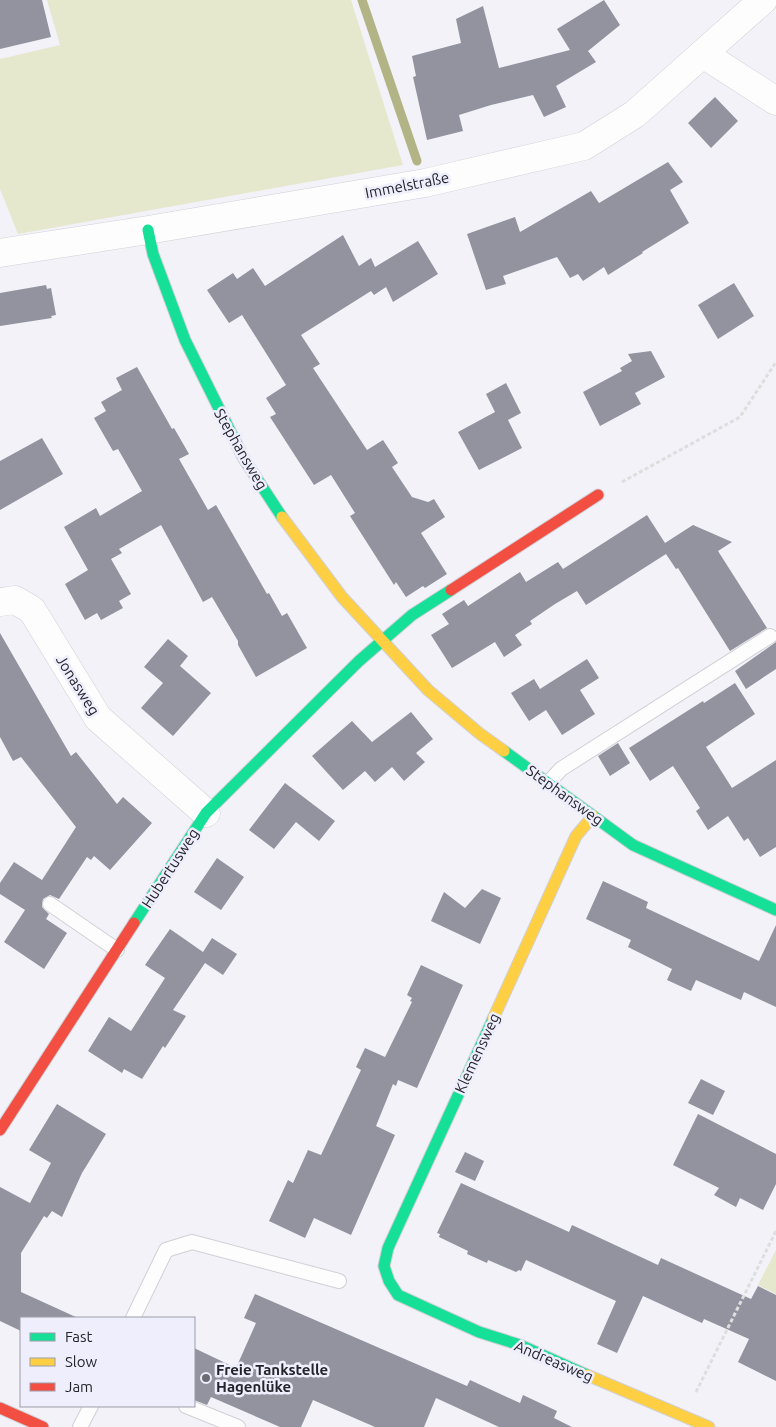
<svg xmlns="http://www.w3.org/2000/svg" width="776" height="1427" font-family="Ubuntu,sans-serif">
  <rect width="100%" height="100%" fill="#f2f2f8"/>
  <path fill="#e6e8cd" d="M47 0H351L403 165 18 234 0 189V59L60 45Z
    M776 1250V1294L758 1285Z"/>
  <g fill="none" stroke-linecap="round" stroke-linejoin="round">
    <path stroke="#b2b486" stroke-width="9" d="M362 0 417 161"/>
  </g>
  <path fill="#93939f" d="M0 0H42L51 37 0 49Z
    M604 0 620 25 588 51 596 62 556 86 566 107 544 117 533 95 491 105 459 115 463 131 427 140 413 77 416 76 412 56 461 43 456 19 483 6 499 68 570 50 557 29Z
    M715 97 738 121 711 148 688 123Z
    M668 162 683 182 670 190 689 223 642 252 643 253 608 275 604 267 583 281 578 274 570 278 557 257 503 276 506 284 486 290 467 234 515 217 520 232 591 191 599 203Z
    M343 235 359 266 371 258 375 267 418 241 438 274 393 302 386 287 374 295 371 291 301 335 320 364 313 368 367 450 383 440 398 463 392 467 412 497 428 502 434 499 445 517 421 533 447 574 425 588 423 586 406 597 396 582 394 585 350 516 355 513 331 475 314 485 270 417 276 414 266 398 286 385 242 315 229 323 207 290 233 273 237 279 253 268 265 286Z
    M734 283 754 316 718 339 698 305Z
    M46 285 47 289 51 288 56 315 51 316 52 318 0 326V293Z
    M651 351 665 377 635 393 641 404 600 426 583 392 622 371 620 368 632 361 628 354Z
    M137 367 172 429 174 428 189 454 179 459 208 510 216 505 267 594 269 593 282 616 287 613 307 648 256 677 238 645V641L212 597 203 602 161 525 119 549 122 553 111 559 131 594 119 601 123 608 101 620 97 613 85 620 65 584 88 570 64 527 96 508 100 516 142 491 118 449 113 451 94 418 106 411 101 402 122 390 116 378Z
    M506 383 521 413 508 420 522 448 479 470 458 432 495 412 486 394Z
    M42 438 63 474 0 510V461Z
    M647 515 665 543 693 525 732 542 718 551 767 628 730 651 678 568 676 569 666 554 586 605 577 591 555 604 530 621 532 624 515 635 522 645 504 657 495 642 452 668 431 635 449 624 442 614 464 600 468 606 520 572 526 582 558 562 563 569Z
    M0 633 71 756 76 752 117 804 123 797 152 823 110 870 94 856 91 860 87 857 59 899 50 895 43 899 42 907 49 914 46 919 67 933 44 969 4 942 25 910 0 894V883L14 862 42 880 76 827 21 757 13 761 0 737Z
    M168 639 188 656 180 666 211 693 173 736 141 708 163 683 144 667Z
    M776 642V669L746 689 735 671Z
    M587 659 599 678 580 690 595 714 562 735 546 710 529 721 511 693 534 679 540 689Z
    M735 683 755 714 706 747 732 788 776 760V847L760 857 748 838 744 841 728 816 708 830 696 811 700 808 673 766 650 781 629 748 703 701 704 703Z
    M411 712 433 739 416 753 425 762 404 781 392 767 375 782 365 771 343 790 312 756 352 721 372 742Z
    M618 743 630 763 610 776 598 756Z
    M285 783 335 821 319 841 296 822 274 849 249 830Z
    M217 858 244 877 221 910 194 892Z
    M603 881 648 902 646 908 759 961 776 925V1007L744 992 741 1000 696 980 691 991 667 980 672 969 628 947 631 940 586 919Z
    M482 889 501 898 480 944 431 921 444 892 465 908Z
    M170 929 203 952 212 938 237 954 223 975 205 963 173 1010 186 1016 165 1048 163 1046 142 1079 124 1069 122 1073 88 1051 109 1017 131 1031 165 978 145 965Z
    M421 965 463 985 417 1088 398 1080 396 1086 393 1084 376 1126 395 1135 351 1235 314 1218 305 1238 269 1221 288 1180 293 1183 308 1150 321 1155 361 1070 356 1067 365 1048 385 1057 412 1002 410 1001 412 998 407 995Z
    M701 1079 725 1091 713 1115 688 1103Z
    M57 1104 106 1134 82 1173 62 1217 52 1211 47 1218 44 1216 21 1253V1292L78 1318H21V1331L0 1321V1187L30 1203 51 1163 29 1150Z
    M698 1114 776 1154V1184L763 1210 740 1198 736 1207 714 1195 719 1188 673 1165Z
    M465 1152 484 1161 475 1181 455 1172Z
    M461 1183 569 1232 572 1225 658 1265 661 1258 751 1299 758 1286 776 1295V1381L738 1362 749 1339 704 1319 702 1323 643 1296 617 1353 597 1344 616 1301 526 1260 521 1271 519 1270 516 1272 488 1260 487 1263 467 1254 468 1251 439 1237 440 1234 437 1233Z
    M255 1294 467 1386 470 1380 520 1403 523 1395 557 1411 554 1418 572 1427H499L436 1398 424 1427H375L313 1400 301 1427H280L211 1397 207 1405 194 1400V1348L236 1368 256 1323 244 1318Z"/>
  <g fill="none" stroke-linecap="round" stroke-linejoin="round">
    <defs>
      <path id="lane" d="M549 782 561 769 770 636
        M50 904 117 950
        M133 1318 166 1250 192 1242 339 1281
        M186 1406 238 1427
        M80 1427 91 1406"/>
      <path id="street" d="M703 54 776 101
        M0 253 148 230 425 183 584 146 635 114 763 0
        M0 602 15 600 32 610 98 718 206 813"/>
      <path id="fast" d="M148 230 153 254 185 340 244 459 282 517
        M504 751 633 845 776 910
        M134 923 206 813 359 661 412 615 451 590
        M493 1019 388 1248 384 1266 389 1281 398 1295 479 1332 520 1345 587 1375"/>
      <path id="slow" d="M282 517 342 597 428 690 479 733 504 751
        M493 1019 576 836 593 816
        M587 1375 709 1427"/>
      <path id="jam" d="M451 590 598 495
        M0 1130 134 923
        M0 1408 43 1427"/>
    </defs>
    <use href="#lane" stroke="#d0d0d6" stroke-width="16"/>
    <use href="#street" stroke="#d0d0d6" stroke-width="29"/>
    <use href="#fast" stroke="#d0d0d6" stroke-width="13"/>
    <use href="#slow" stroke="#d0d0d6" stroke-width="13"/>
    <use href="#jam" stroke="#d0d0d6" stroke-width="13"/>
    <path stroke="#dededf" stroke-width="3" stroke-dasharray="4 2.5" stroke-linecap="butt" d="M622 482 740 417 776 362
      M696 1392 776 1231"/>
    <use href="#lane" stroke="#fdfdfe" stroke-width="14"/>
    <use href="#street" stroke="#fdfdfe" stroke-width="28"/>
    <use href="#fast" stroke="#16e098" stroke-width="11"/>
    <use href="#slow" stroke="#ffcf43" stroke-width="11"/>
    <use href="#jam" stroke="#f24e42" stroke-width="11"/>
  </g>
  <circle fill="#6b6b72" stroke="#eeeefc" stroke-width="2" cx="206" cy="1378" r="5"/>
  <g text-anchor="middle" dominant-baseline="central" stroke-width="5" stroke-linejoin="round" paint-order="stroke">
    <g font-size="15" fill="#23232a" stroke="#eeeefc">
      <text transform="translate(407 185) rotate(-11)">Immelstraße</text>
      <text transform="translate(241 449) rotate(60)">Stephansweg</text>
      <text transform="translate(78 685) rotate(58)">Jonasweg</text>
      <text transform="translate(565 795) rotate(36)">Stephansweg</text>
      <text transform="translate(170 868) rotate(-57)">Hubertusweg</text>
      <text transform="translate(477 1053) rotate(-65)">Klemensweg</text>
      <text transform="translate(554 1361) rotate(23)">Andreasweg</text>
    </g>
    <g font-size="15" font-weight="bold" fill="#23232a" stroke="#eeeefc" text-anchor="start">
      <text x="216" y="1369">Freie Tankstelle<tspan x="216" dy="17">Hagenlüke</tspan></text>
    </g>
  </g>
  <rect x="20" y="1317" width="175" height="90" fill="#eeeefc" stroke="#9d9da8"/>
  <rect x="30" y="1333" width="25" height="8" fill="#16e098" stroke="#9d9da8"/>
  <text x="65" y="1342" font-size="15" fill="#23232a">Fast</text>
  <rect x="30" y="1358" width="25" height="8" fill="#ffcf43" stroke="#9d9da8"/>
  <text x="65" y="1367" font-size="15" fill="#23232a">Slow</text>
  <rect x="30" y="1383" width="25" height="8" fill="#f24e42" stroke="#9d9da8"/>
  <text x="65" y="1392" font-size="15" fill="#23232a">Jam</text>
</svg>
